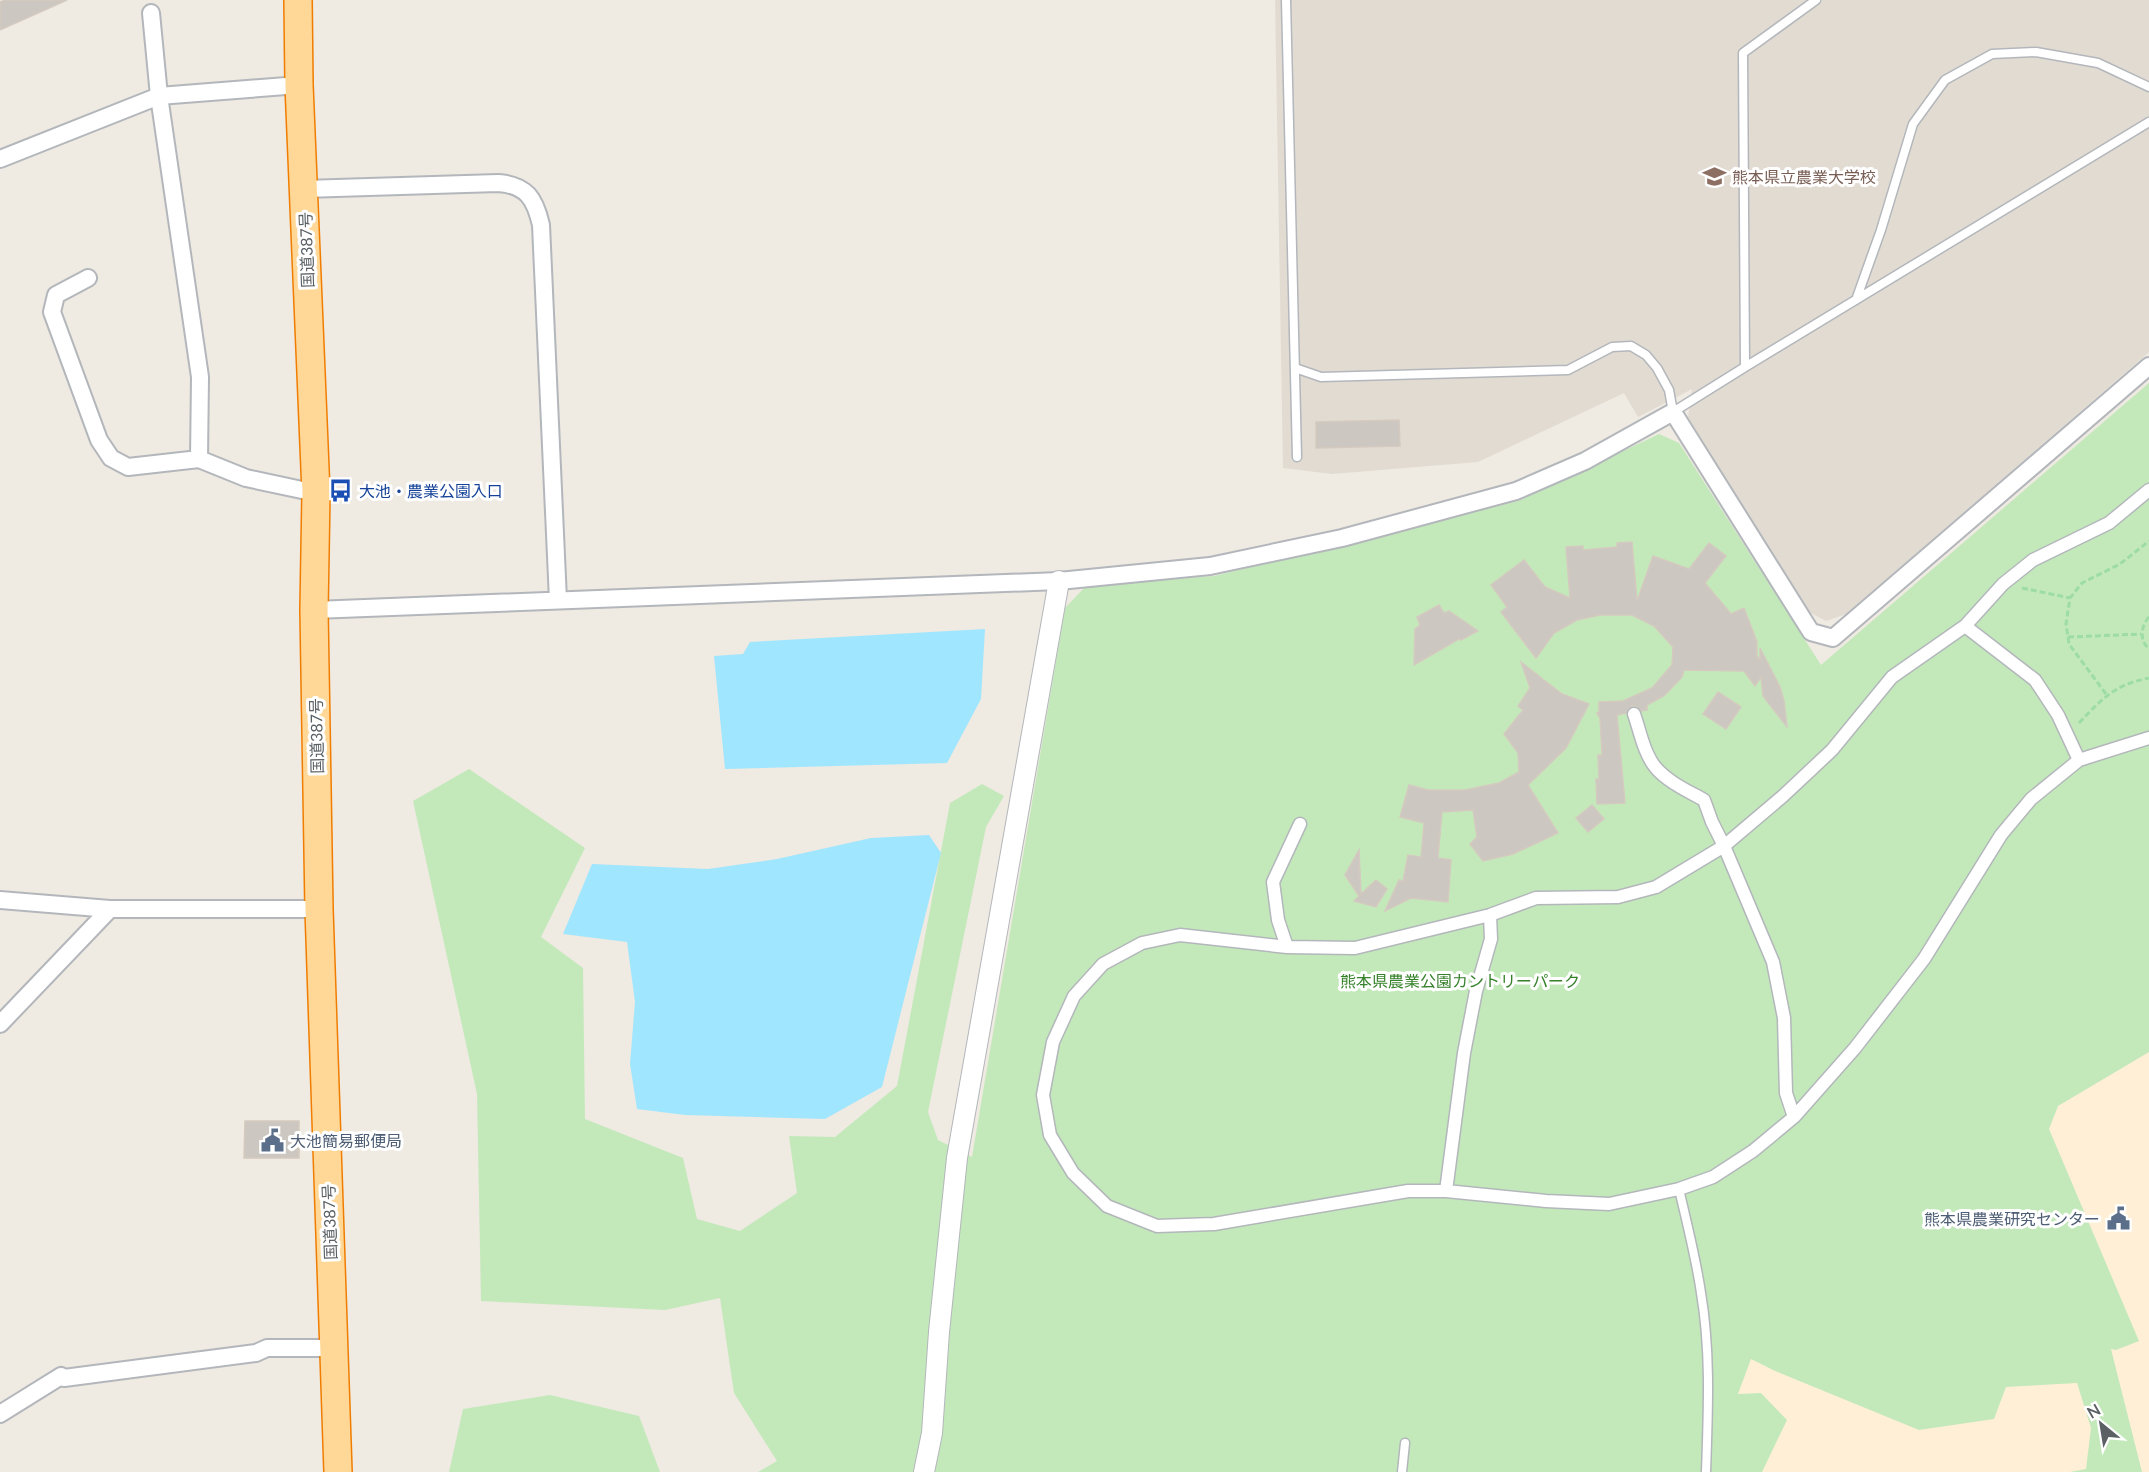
<svg xmlns="http://www.w3.org/2000/svg" width="2149" height="1472" font-family="Lato,'Noto Sans JP',sans-serif">
  <rect width="100%" height="100%" fill="#efeae2"/>
  <path fill="#ffefd6" d="M2149 1052V1472H1715L1721 1438 1770 1306 2138 1340 2049 1129 2058 1106Z"/>
  <path fill="#e1dbd2" d="M1275 0H2149V352L1846 614 1826 621 1807 611 1688 417 1692 389 1638 417 1624 393 1478 462 1332 474 1283 468Z"/>
  <path fill="#c3e9bb" d="M2149 383V1052L2058 1106 2049 1129 2139 1341 2116 1350 2111 1349 2142 1472H2070L2086 1469 2091 1428 2077 1383 2006 1387 1994 1419 1919 1430 1775 1371 1751 1359 1738 1394 1761 1393 1787 1420 1762 1472H758L777 1461 734 1393 720 1298 665 1310 481 1301 477 1094 413 801 469 769 585 848 541 937 583 968 585 1119 683 1158 697 1219 740 1231 797 1193 789 1136 835 1137 897 1086 950 803 982 784 1004 796 986 827 928 1112 938 1140 972 1157 1065 608 1086 586 1214 576 1518 501 1659 434 1679 443 1821 665Z
    M550 1395 639 1416 660 1472H449L463 1409Z"/>
  <path fill="#a1e6ff" d="M985 629 981 699 947 763 725 769 714 656 743 654 750 642Z
    M929 835 941 853 882 1087 825 1119 685 1115 637 1109 630 1064 635 1002 627 942 563 934 592 864 708 869 777 859 871 838Z"/>
  <path fill="#ccc7c1" stroke="#d4cabf" stroke-width="1.5" d="M5 0H67L0 30V2Z
    M1399 420 1400 446 1316 448V422Z
    M1632 542 1637 601 1653 556 1689 569 1709 543 1726 556 1705 583 1731 614 1744 608 1757 642V656L1760 660V648L1780 687 1784 701 1787 727 1763 696 1761 677 1755 686 1744 671 1684 670 1682 677 1664 696 1647 705V710L1641 711 1636 706H1632L1626 713 1617 715 1625 803 1597 804 1596 779H1599L1598 755H1602L1600 718 1597 713 1599 712V702L1623 701 1652 688 1672 665 1673 647 1654 626 1632 615H1600L1577 620 1554 633 1536 658 1501 612 1507 607 1491 585 1524 560 1545 587 1570 598 1566 547 1583 546V550L1617 547V543Z
    M1439 605 1444 613 1449 611 1478 631 1461 640 1459 639 1414 665 1415 629 1420 625 1417 617Z
    M1521 662 1562 694 1589 704 1566 748 1528 785 1558 833 1513 854 1483 861 1470 844 1477 837 1473 810 1442 812 1438 858 1451 860 1448 902 1411 898 1385 911 1399 880 1403 881 1408 855 1421 857 1424 823 1400 817 1409 785 1428 790H1465L1499 783 1519 772 1518 753 1504 734 1523 710 1518 706 1530 688Z
    M1718 692 1741 707 1726 729 1703 714Z
    M1592 805 1604 819 1588 832 1576 818Z
    M1359 850 1361 894 1376 880 1387 889 1376 907 1354 901 1359 896 1345 875Z
    M245 1121H299V1158H244Z"/>
  <g fill="none" stroke-linecap="round" stroke-linejoin="round">
    <defs>
      <path id="service" d="M1286 0 1297 457
        M1856 300 1881 230 1913 124 1945 80 1992 54 2036 52 2098 63 2149 87
        M1745 367 1743 53 1816 0
        M1295 368 1321 377 1568 370 1612 347 1631 346 1646 355 1657 368 1669 390 1673 412 1745 367 2149 122
        M1679 1189C1687 1224 1696 1258 1701 1293 1711 1352 1708 1412 1706 1472
        M1402 1472 1405 1443"/>
      <path id="pedestrian" d="M2149 490 2109 523 2033 560 2003 584 1965 626 1892 677 1832 750 1783 796 1724 846 1656 887 1618 897 1536 898 1490 915 1355 948 1287 947 1180 935 1142 943 1103 964 1074 996 1053 1042 1043 1095 1050 1135 1073 1173 1107 1206 1157 1226 1214 1224 1408 1191H1446L1546 1201 1609 1204 1679 1189 1713 1177 1753 1151 1794 1117 1855 1048 1924 959 2001 835 2031 799 2079 760 2149 738
        M1965 626 2035 680 2058 715 2079 760
        M1634 714C1640 731 1644 754 1656 768 1668 782 1688 791 1704 800L1712 822 1724 846 1773 962 1784 1018 1786 1093 1794 1117
        M1287 947 1278 920 1273 882 1300 824
        M1446 1191 1464 1053 1476 991 1491 939 1490 915"/>
      <path id="minor" d="M151 13 159 96 200 377 199 459
        M0 159 159 96 299 85
        M304 189 498 183C527 185 535 199 541 225L558 600
        M88 278 56 295 52 312 99 440 111 458 128 467 199 459 246 478 316 493
        M314 610 1059 581 1210 566 1342 538 1516 491 1585 461 1673 412 1811 632 1833 638 2149 366
        M0 900 110 909H319
        M0 1024 110 909
        M0 1414 61 1376 64 1378 256 1353 267 1348H333"/>
      <path id="tertiary" d="M924 1472 932 1433 939 1332 957 1158 1059 581"/>
      <path id="trunk" d="M298 0 299 85 316 493 314 610 319 909 338 1472"/>
    </defs>
    <use href="#service" stroke="#b3b7bb" stroke-width="11"/>
    <use href="#pedestrian" stroke="#b3b7bb" stroke-width="15"/>
    <use href="#minor" stroke="#b3b7bb" stroke-width="20"/>
    <use href="#tertiary" stroke="#b3b7bb" stroke-width="22"/>
    <use href="#trunk" stroke="#f07d00" stroke-width="30"/>
    <path stroke="#9ddca3" stroke-width="3" stroke-dasharray="6 3" stroke-linecap="butt" d="M2022 588 2070 598
      M2149 617C2141 626 2139 640 2149 649
      M2068 637 2141 634
      M2106 694 2069 644 2066 624 2070 598 2082 583 2120 564 2149 541
      M2079 723C2103 698 2114 685 2149 678"/>
    <use href="#service" stroke="#fff" stroke-width="8"/>
    <use href="#pedestrian" stroke="#fff" stroke-width="12"/>
    <use href="#minor" stroke="#fff" stroke-width="16"/>
    <use href="#tertiary" stroke="#fff" stroke-width="20"/>
    <use href="#trunk" stroke="#ffd897" stroke-width="27"/>
  </g>
  <defs>
    <symbol id="university-bare" viewBox="-9 -9 18 18"><path d="M0-5L7-2L0 1L-7-2ZM-4 1L0 2.5L4 1V4Q0 6-4 4Z" fill="#8d6e63" stroke="#fff" stroke-width="2.5" paint-order="stroke"/></symbol>
    <symbol id="bus-bare" viewBox="-9 -9 18 18"><path d="M-5-6H5V4H4V6H2V4H-2V6H-4V4H-5ZM-3.5-4V0h7V-4ZM-3.5 1.2v1.5H-2V1.2ZM2 1.2v1.5H3.5V1.2Z" fill="#1a4fb4" stroke="#fff" stroke-width="2.5" paint-order="stroke"/></symbol>
    <symbol id="civic-bare" viewBox="-9 -9 18 18"><path d="M-.6-6.5H3V-4.5H.6V-3L4-1V1h2V6H-6V1h2V-1L-.6-3ZM-1.2 2.5V6h2.4V2.5Z" fill="#5c6f8a" stroke="#fff" stroke-width="2.5" paint-order="stroke"/></symbol>
  </defs>
  <g fill-rule="evenodd">
    <use href="#university-bare" x="1698" y="160" width="33" height="33"/>
    <use href="#bus-bare" x="324" y="474" width="33" height="33"/>
    <use href="#civic-bare" x="256" y="1124" width="33" height="33"/>
    <use href="#civic-bare" x="2102" y="1202" width="33" height="33"/>
  </g>
  <g text-anchor="middle" dominant-baseline="central" stroke-width="6" stroke-linejoin="round" paint-order="stroke">
    <g font-size="16" fill="#785e54" stroke="#fff" text-anchor="start">
      <text x="1732" y="176">熊本県立農業大学校</text>
    </g>
    <g font-size="16" fill="#5a6064" stroke="#fff">
      <text transform="translate(306 250) rotate(-92)">国道387号</text>
      <text transform="translate(316 736) rotate(-91)">国道387号</text>
      <text transform="translate(329 1222) rotate(-92)">国道387号</text>
    </g>
    <g font-size="16" fill="#164399" stroke="#fff" text-anchor="start">
      <text x="359" y="490">大池・農業公園入口</text>
    </g>
    <g font-size="16" fill="#36822b" stroke="#fff">
      <text x="1460" y="980">熊本県農業公園カントリーパーク</text>
    </g>
    <g font-size="16" fill="#4e5e75" stroke="#fff" text-anchor="start">
      <text x="290" y="1140">大池簡易郵便局</text>
      <text x="2100" y="1218" text-anchor="end">熊本県農業研究センター</text>
    </g>
  </g>
  <g transform="translate(2101 1424) rotate(330)" stroke="#ffffff" stroke-width="4.5" paint-order="stroke">
  <path d="M0-4.5L10 22L0 15L-10 22Z" fill="#5a6064"/>
  <text y="-9" font-size="16" font-weight="bold" text-anchor="middle" fill="#5a6064">N</text>
  </g>
</svg>
